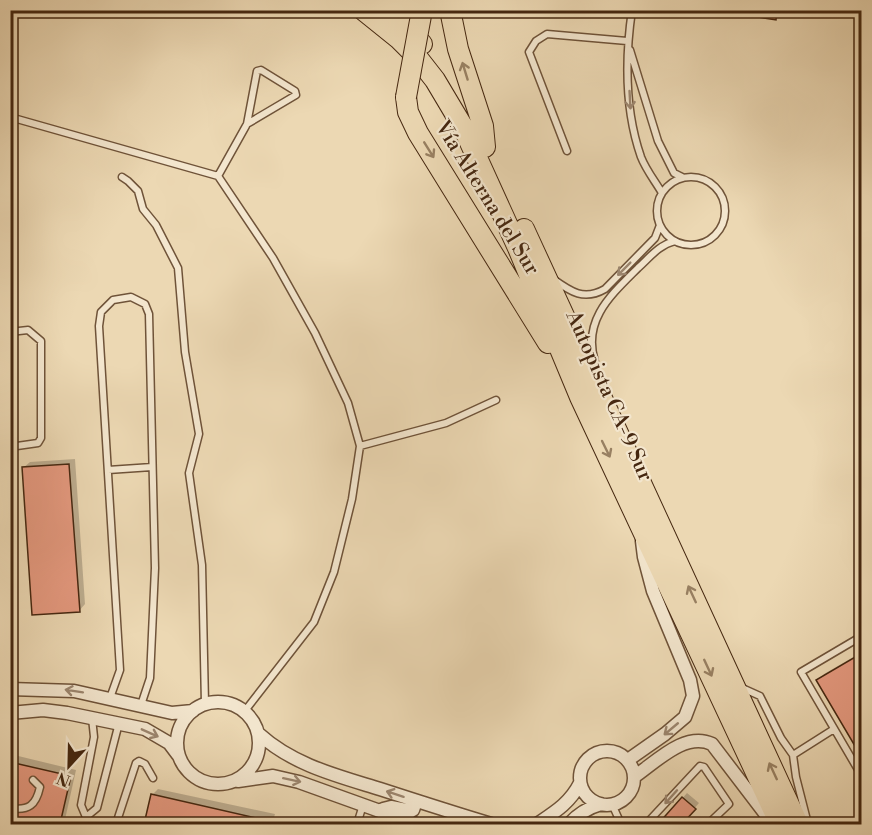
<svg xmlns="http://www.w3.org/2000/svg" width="872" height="835" font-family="'Libre Bodoni',serif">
  <rect width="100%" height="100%" fill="#ecd8b3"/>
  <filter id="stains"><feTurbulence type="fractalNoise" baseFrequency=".00333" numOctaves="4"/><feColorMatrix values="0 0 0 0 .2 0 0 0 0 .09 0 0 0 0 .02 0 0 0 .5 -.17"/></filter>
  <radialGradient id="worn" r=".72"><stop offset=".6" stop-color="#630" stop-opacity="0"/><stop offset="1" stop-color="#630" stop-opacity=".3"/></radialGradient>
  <path fill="#0003" d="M724 10H782L775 18Z
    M75 459 85 604 79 611 23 468 30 462Z
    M862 652V755L818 680 824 674Z
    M10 754 76 770 64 824H10Z
    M158 789 275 814 272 824H146L152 795Z
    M687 793 699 803 681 824H660Z"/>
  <path fill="#e5997f" stroke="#452710" stroke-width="1.5" d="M715 10H777L776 20Z
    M69 464 80 612 32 615 22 467Z
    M862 653V758L816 680Z
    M10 762 71 776 60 824H10Z
    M151 794 269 821 268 824H144Z
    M682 797 696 809 682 824H658Z"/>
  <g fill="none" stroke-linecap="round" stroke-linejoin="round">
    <defs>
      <path id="service" d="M632 10C625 58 625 111 641 157 646 170 655 181 662 193
        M630 50 658 141 674 173 682 177
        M10 117 218 176
        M567 151 529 52 536 41 547 34 627 41
        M657 211a34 34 0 1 1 68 0a34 34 0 1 1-68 0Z
        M122 177 128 181 138 191 143 209 156 225 178 268 185 352 199 434 189 473 202 565 205 704
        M553 279C571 292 584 301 605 289L655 238 660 225
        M10 332 28 330 41 341V438L38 443 10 447
        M595 362C582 320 611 295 638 268 650 257 659 245 675 241
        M360 446 446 423 496 400
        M108 470 152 467
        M740 687 760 696 781 738 793 755 796 777 807 820V824
        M110 698 120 670 99 326 101 312 113 300 131 297 145 304 149 314 155 568 150 678 141 705
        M244 712 314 622 334 572 352 499 360 446 348 403 315 333 273 258 218 176 247 124 257 71 261 70 295 91 296 95 247 124
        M793 755 834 729
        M860 773 801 672 862 636
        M612 804 621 824
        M10 808C29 811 36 805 40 787L33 780
        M86 817 81 805 94 737 92 718
        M84 824 86 817 97 808 119 723
        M116 824 136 763 139 761 145 764 153 778
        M357 824 363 805
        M646 824 700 766 704 767 729 804 708 824"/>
      <path id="minor" d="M10 689 74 691 172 713 193 711
        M177 743a41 41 0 1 1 82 0a41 41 0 1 1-82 0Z
        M10 713 43 710 67 713 145 729 169 743 178 755
        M259 734C293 765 338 776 380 789 417 801 454 813 491 824
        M580 778a27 27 0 1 1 54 0a27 27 0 1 1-54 0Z
        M628 760 665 734 685 717 693 696 690 680 653 591 644 557 642 541
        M634 777C656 762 685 731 712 744L773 824
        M238 781 273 776 299 782 416 824
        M383 809 391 807 411 811 413 810 416 801
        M537 824C555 812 570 803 580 783
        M569 824C578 814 587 808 601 804"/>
      <path id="trunk" d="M363 10 399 39 417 57 435 80 463 127 518 248 580 397 780 824
        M387 10 398 19 422 44
        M450 10 458 49 483 126 485 147
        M406 97 408 112 418 133 548 343
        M524 229 798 824"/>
    </defs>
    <use href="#service" stroke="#6f5339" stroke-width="9"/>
    <use href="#minor" stroke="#6f5339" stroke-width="15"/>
    <use href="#trunk" stroke="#452710" stroke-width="22"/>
    <use href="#service" stroke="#f3e6ce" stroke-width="6"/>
    <use href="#minor" stroke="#f3e6ce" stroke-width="12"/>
    <use href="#trunk" stroke="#ecd8b3" stroke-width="20"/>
    <defs>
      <path id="trunk-bridge" d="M406 97 422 10"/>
    </defs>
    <use href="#trunk-bridge" stroke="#452710" stroke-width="22" stroke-linecap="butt"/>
    <use href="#trunk-bridge" stroke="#ecd8b3" stroke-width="20"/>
  </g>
  <defs><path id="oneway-shaft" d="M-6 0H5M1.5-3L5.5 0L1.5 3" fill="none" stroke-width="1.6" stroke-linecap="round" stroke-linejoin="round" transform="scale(1.5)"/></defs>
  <g stroke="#988062">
    <use href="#oneway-shaft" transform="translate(465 71) rotate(-107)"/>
    <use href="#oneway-shaft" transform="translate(429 150) rotate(58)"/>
    <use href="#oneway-shaft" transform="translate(606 449) rotate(64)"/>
    <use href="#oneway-shaft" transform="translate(692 594) rotate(-115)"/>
    <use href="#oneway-shaft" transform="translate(708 668) rotate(65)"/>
    <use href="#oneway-shaft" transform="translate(773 771) rotate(-115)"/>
  </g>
  <g stroke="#9c866f">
    <use href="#oneway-shaft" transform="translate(630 100) rotate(87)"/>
    <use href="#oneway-shaft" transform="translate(624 269) rotate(135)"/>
    <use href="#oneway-shaft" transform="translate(74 691) rotate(-171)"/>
    <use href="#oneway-shaft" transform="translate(671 729) rotate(140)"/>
    <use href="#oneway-shaft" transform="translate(150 733) rotate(24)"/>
    <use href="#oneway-shaft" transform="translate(292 780) rotate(12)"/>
    <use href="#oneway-shaft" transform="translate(395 794) rotate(-162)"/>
    <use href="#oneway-shaft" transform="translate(671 797) rotate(132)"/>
  </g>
  <g text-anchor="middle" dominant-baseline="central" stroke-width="4.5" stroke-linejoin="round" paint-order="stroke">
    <g font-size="21" fill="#452710" stroke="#f3e6ce">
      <text transform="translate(487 198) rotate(58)">Vía Alterna del Sur</text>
      <text transform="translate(609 396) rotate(66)">Autopista CA-9 Sur</text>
    </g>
  </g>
  <rect width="872" height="835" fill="none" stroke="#ecd8b3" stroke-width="36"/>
  <rect x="12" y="12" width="848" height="811" fill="none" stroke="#452710" stroke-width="3"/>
  <rect x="18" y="18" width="836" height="799" fill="none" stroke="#452710" stroke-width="1.5"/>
  <g transform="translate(69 766) rotate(202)" stroke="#f3e6ce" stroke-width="4.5" paint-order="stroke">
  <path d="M0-4.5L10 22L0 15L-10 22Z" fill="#452710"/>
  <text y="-9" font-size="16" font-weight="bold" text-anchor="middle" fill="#452710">N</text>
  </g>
  <rect width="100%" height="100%" filter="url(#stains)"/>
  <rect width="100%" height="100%" fill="url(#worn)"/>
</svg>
